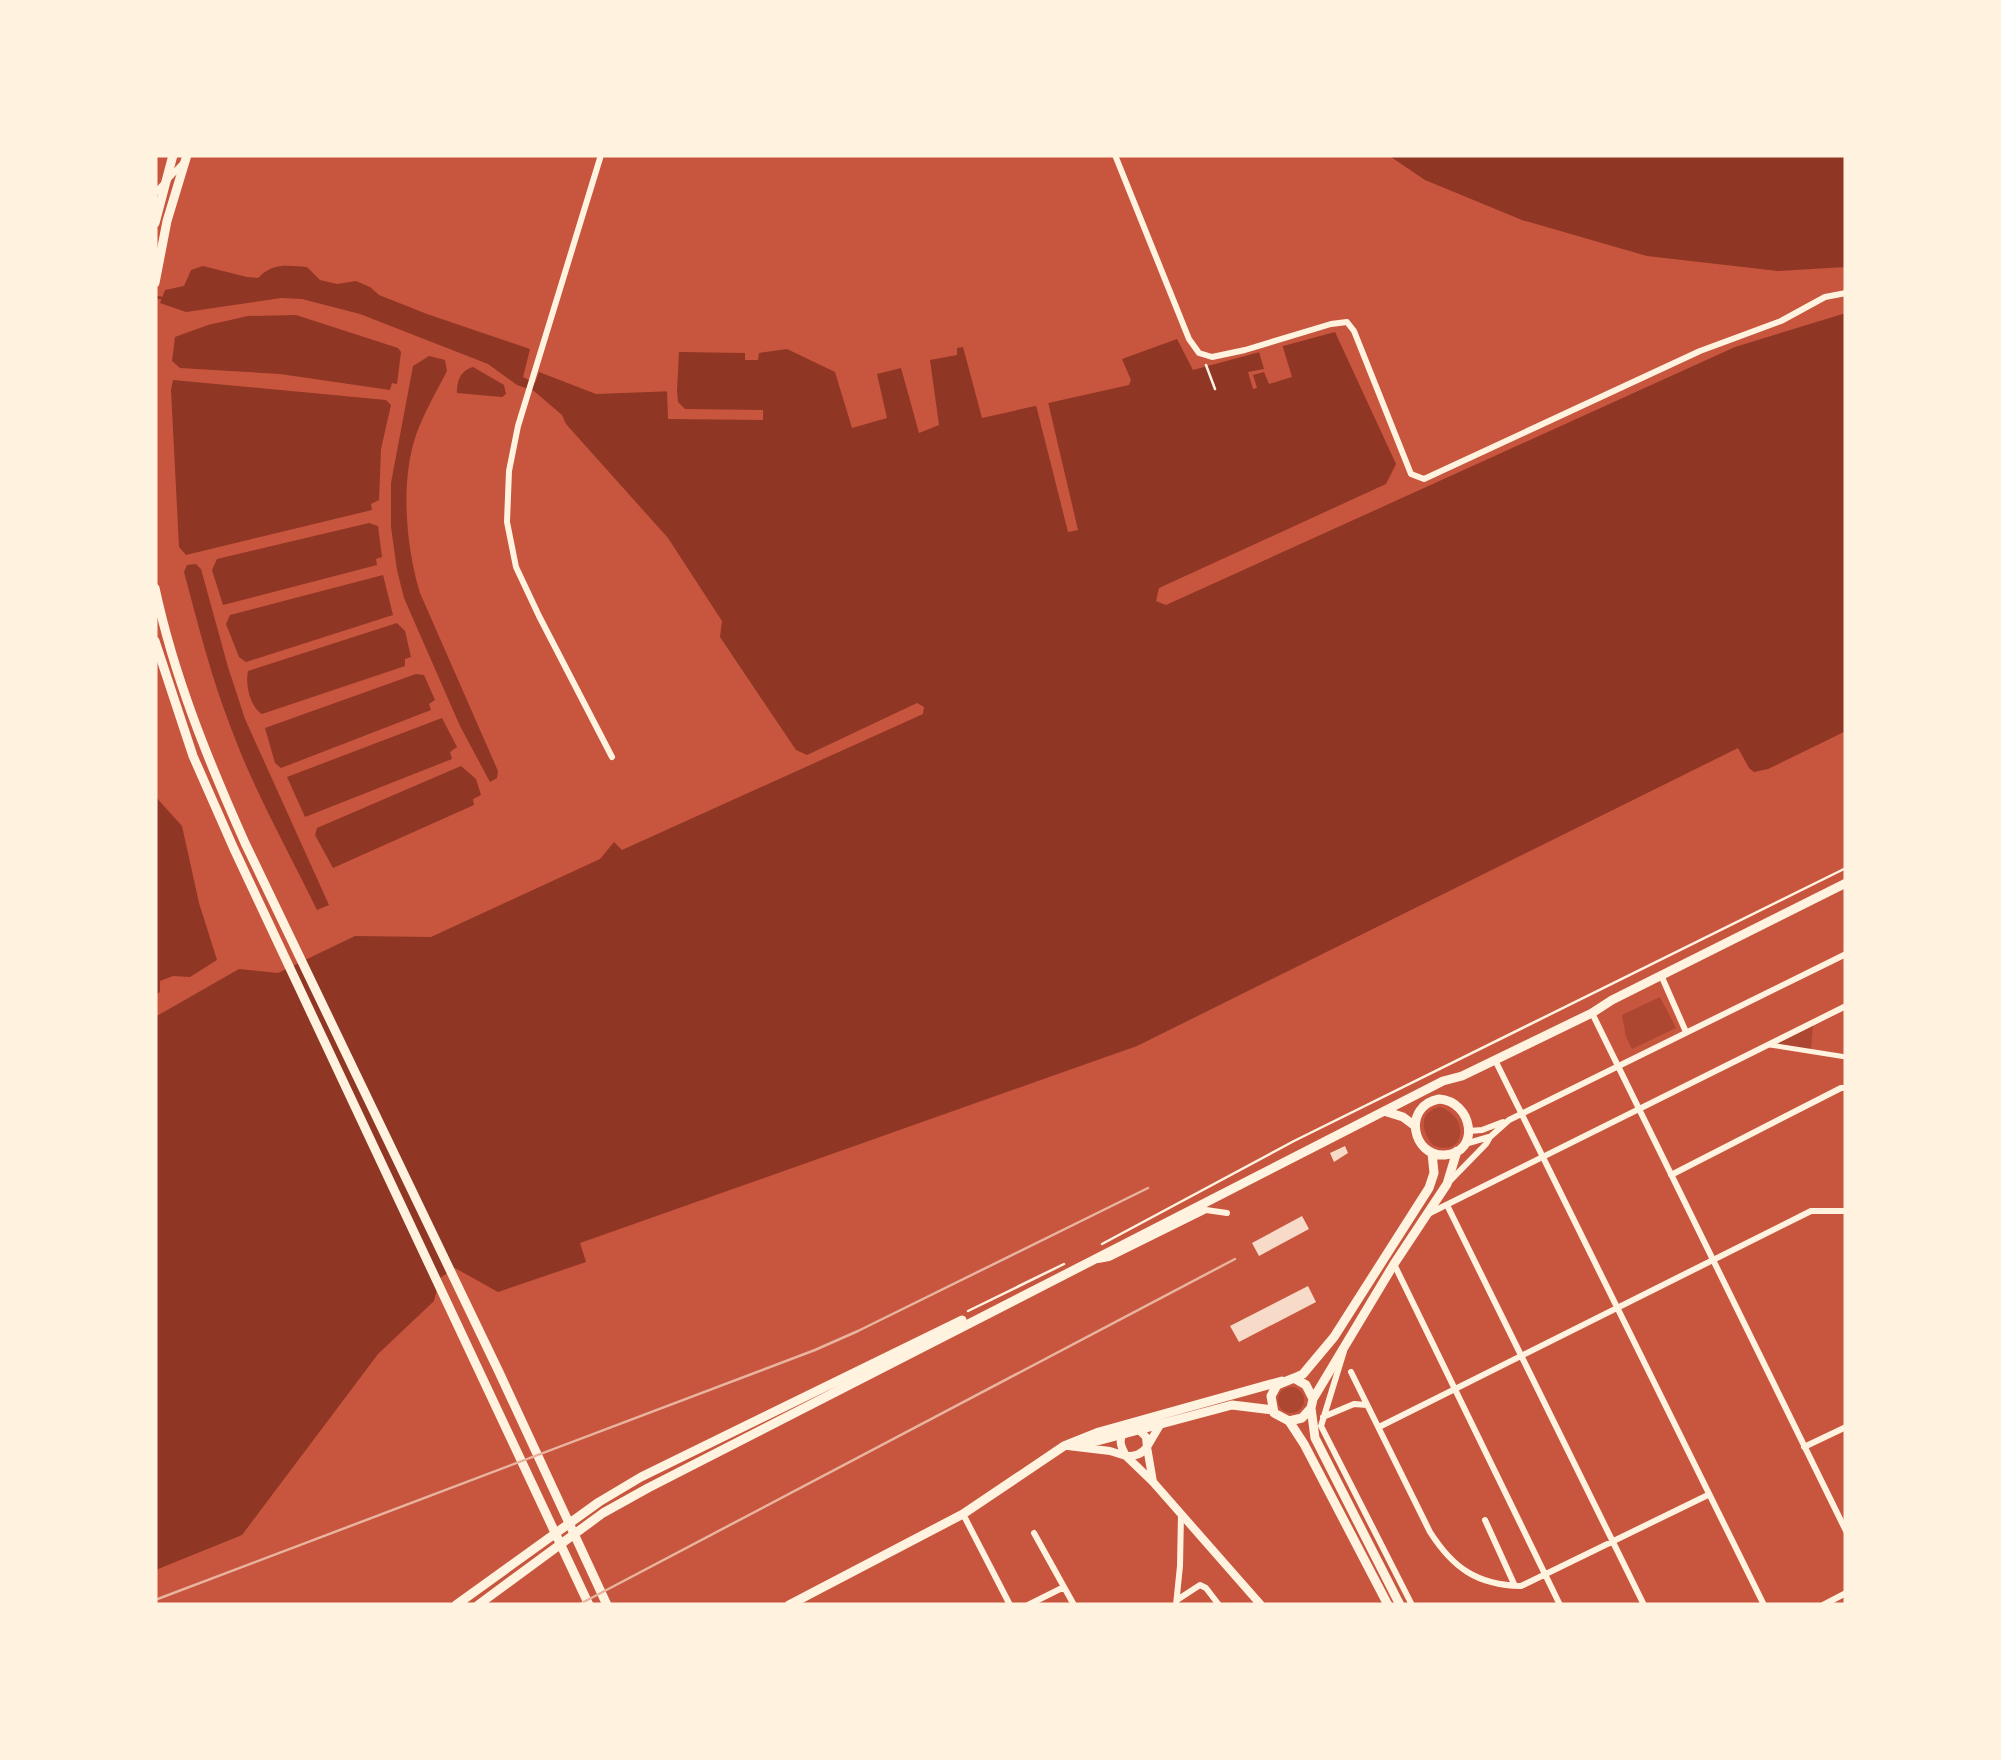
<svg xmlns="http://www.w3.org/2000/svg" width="2001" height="1760" font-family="'Work Sans',sans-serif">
  <rect width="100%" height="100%" fill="#c8553d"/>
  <path fill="#ae4732" d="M1660 997 1676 1028 1632 1049 1626 1037 1622 1015Z
    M1813 1025 1811 1051 1767 1044Z
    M1440 1107C1471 1117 1465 1159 1433 1145 1421 1131 1418 1112 1440 1107Z
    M1278 1400a13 13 0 1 1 26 0a13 13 0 1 1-26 0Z"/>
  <path fill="#8f3625" d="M1388 155H1846V267L1778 271 1647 256 1522 220 1425 180Z
    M203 266 247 277 258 278C274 262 287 266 307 267L320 280 337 284 356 281 370 287 379 295 427 314 530 349 523 377 535 383 539 372 596 394 677 391 679 352 745 353V360H758L759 353 787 349 835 372 852 428 887 418 877 374 901 368 919 433 939 425 930 360 957 355V348L963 347 982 418 1129 385 1131 380 1122 359 1177 339 1193 370 1335 332 1396 464 1386 484 1159 588 1156 601 1166 605 1735 347 1846 313V731L1768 769 1754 772 1749 768 1738 748 1137 1046 580 1243 586 1262 498 1292 455 1268 440 1278 434 1301 378 1354 242 1535 158 1569 155 1573V1017L239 969 278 973 355 936 431 937 600 859 614 842 622 850 923 714 924 707 917 703 807 755 796 750 720 637 722 621 668 538 566 424 562 415 534 391 517 385 488 364 360 314 302 299 281 298 186 312 160 303 165 290 184 286 191 270Z
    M296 315 398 348 401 352 397 384 392 383 390 390 280 374 180 368 172 361 175 337 208 325 248 316Z
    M429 356 445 360 447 371C436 392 424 413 416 435 400 482 406 547 420 593L498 771 497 778 490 782 460 726 404 598 397 570 391 527V483L413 366Z
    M473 367 504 385 506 394 502 397 457 393C457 381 460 371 473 367Z
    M173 380 386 400 391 405 381 449 379 500 371 504 372 510 186 555 179 547 171 390Z
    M369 523 378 526 382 557 376 559 377 565 223 605 212 570 217 559Z
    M196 564 201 569 228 667 245 719 329 905 317 910C288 850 254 791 231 728 211 677 198 624 184 572L187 565Z
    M383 575 393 615 246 662 239 657 226 624 230 615Z
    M397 623 405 631 411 657 405 659V666L262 714C250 707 245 684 248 671Z
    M416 674 424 675 435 700 429 704 431 710 281 768 275 763 265 728Z
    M442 718 457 747 450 752 452 759 305 817 287 777Z
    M461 766 476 779 481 795 473 799 474 805 333 868 315 835 317 828Z
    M155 796 182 826 199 903 217 960 190 977 173 976 160 981V992L155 995Z"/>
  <path fill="#c8553d" d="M1282 344 1292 377 1269 384 1264 372 1253 375 1257 388 1253 389 1248 372 1264 369 1259 352Z
    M667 391H677L678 402 685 409 763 410V420L668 419Z
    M1048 402 1078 530 1068 532 1036 405Z"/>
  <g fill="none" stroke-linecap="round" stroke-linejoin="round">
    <path stroke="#8f3625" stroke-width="2.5" d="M155 297 162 298"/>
  </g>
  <path fill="#f7dbc8" d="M1345 1146 1348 1153 1334 1162 1330 1153Z
    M1302 1216 1309 1229 1259 1256 1252 1243Z
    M1308 1286 1316 1302 1239 1342 1230 1326Z"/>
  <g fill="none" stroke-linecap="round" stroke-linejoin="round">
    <path stroke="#fff3e0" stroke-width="2.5" d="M1206 365 1215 389
      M1102 1244 1294 1141 1846 868
      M968 1311 1064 1264"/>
    <path stroke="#fff3e0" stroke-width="5" d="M1770 1045 1846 1057"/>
    <path stroke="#fff3e0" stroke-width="6" d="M601 155 518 426 509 471 507 522 516 567 539 616 612 757
      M1115 155 1189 339 1199 353 1212 357 1245 350 1331 324 1347 322 1354 331 1411 474 1424 479 1700 351 1781 321 1825 297 1846 293
      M155 193 185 161
      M1661 975 1686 1032
      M1592 1013 1846 1531
      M1495 1060 1764 1605
      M1469 1131 1482 1130 1503 1122
      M1465 1144 1489 1137
      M1671 1175 1841 1088H1846
      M1448 1183 1486 1144 1490 1137 1509 1120 1846 954
      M1447 1205 1644 1605
      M1428 1214 1846 1006
      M1098 1260 1109 1258 1206 1210 1227 1213
      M1394 1264 1560 1605
      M1344 1351 1321 1426 1412 1605
      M1351 1372 1430 1532C1453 1568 1477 1585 1521 1586L1708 1495
      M1323 1417 1354 1404 1367 1405
      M1379 1427 1811 1211H1846
      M1804 1447 1846 1427
      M963 1514 1010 1605
      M1485 1520 1515 1586
      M1034 1533 1064 1587
      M1177 1600 1200 1585 1206 1588 1219 1605
      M1028 1605 1064 1587 1074 1605
      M1176 1605 1180 1566 1181 1514
      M1823 1605 1846 1593"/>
    <path stroke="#fff3e0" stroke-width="8" d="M1123 1433C1118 1442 1122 1448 1126 1456 1135 1456 1141 1455 1147 1447L1146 1437 1139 1430
      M1068 1446 1110 1451 1126 1456 1153 1482 1261 1605
      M1153 1482 1147 1447 1160 1425"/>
    <path stroke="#fff3e0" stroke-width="9" d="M1439 1099C1472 1101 1482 1152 1445 1155 1412 1157 1402 1106 1439 1099Z
      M1384 1111 1403 1117 1415 1126
      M1294 1378 1303 1374 1334 1337 1429 1188 1434 1173 1432 1153
      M1311 1408 1302 1418 1289 1421 1274 1413 1271 1396 1277 1385 1294 1378 1306 1385 1313 1399
      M1289 1421 1304 1444 1388 1605
      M456 1605 599 1502 641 1477 962 1320
      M478 1605 603 1513 648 1488 1443 1081 1462 1076 1592 1013 1612 1000 1846 883
      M1400 1605 1315 1438 1311 1408 1313 1399 1394 1264 1447 1184 1457 1151"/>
    <path stroke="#fff3e0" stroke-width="9" d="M155 223 173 155
      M155 283 167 221 187 155
      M155 588C174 677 208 760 245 843L499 1372 607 1605
      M155 641 193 756 234 849 589 1605
      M1082 1443 1101 1440 1232 1405 1273 1410
      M789 1605 963 1514 1064 1446 1099 1432 1282 1381"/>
    <path stroke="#e9b49f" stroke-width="2.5" d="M155 1600 815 1350 858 1331 1148 1188
      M578 1605 1235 1259"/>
  </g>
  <rect width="2001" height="1760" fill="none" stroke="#fff3e0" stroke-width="315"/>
</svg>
